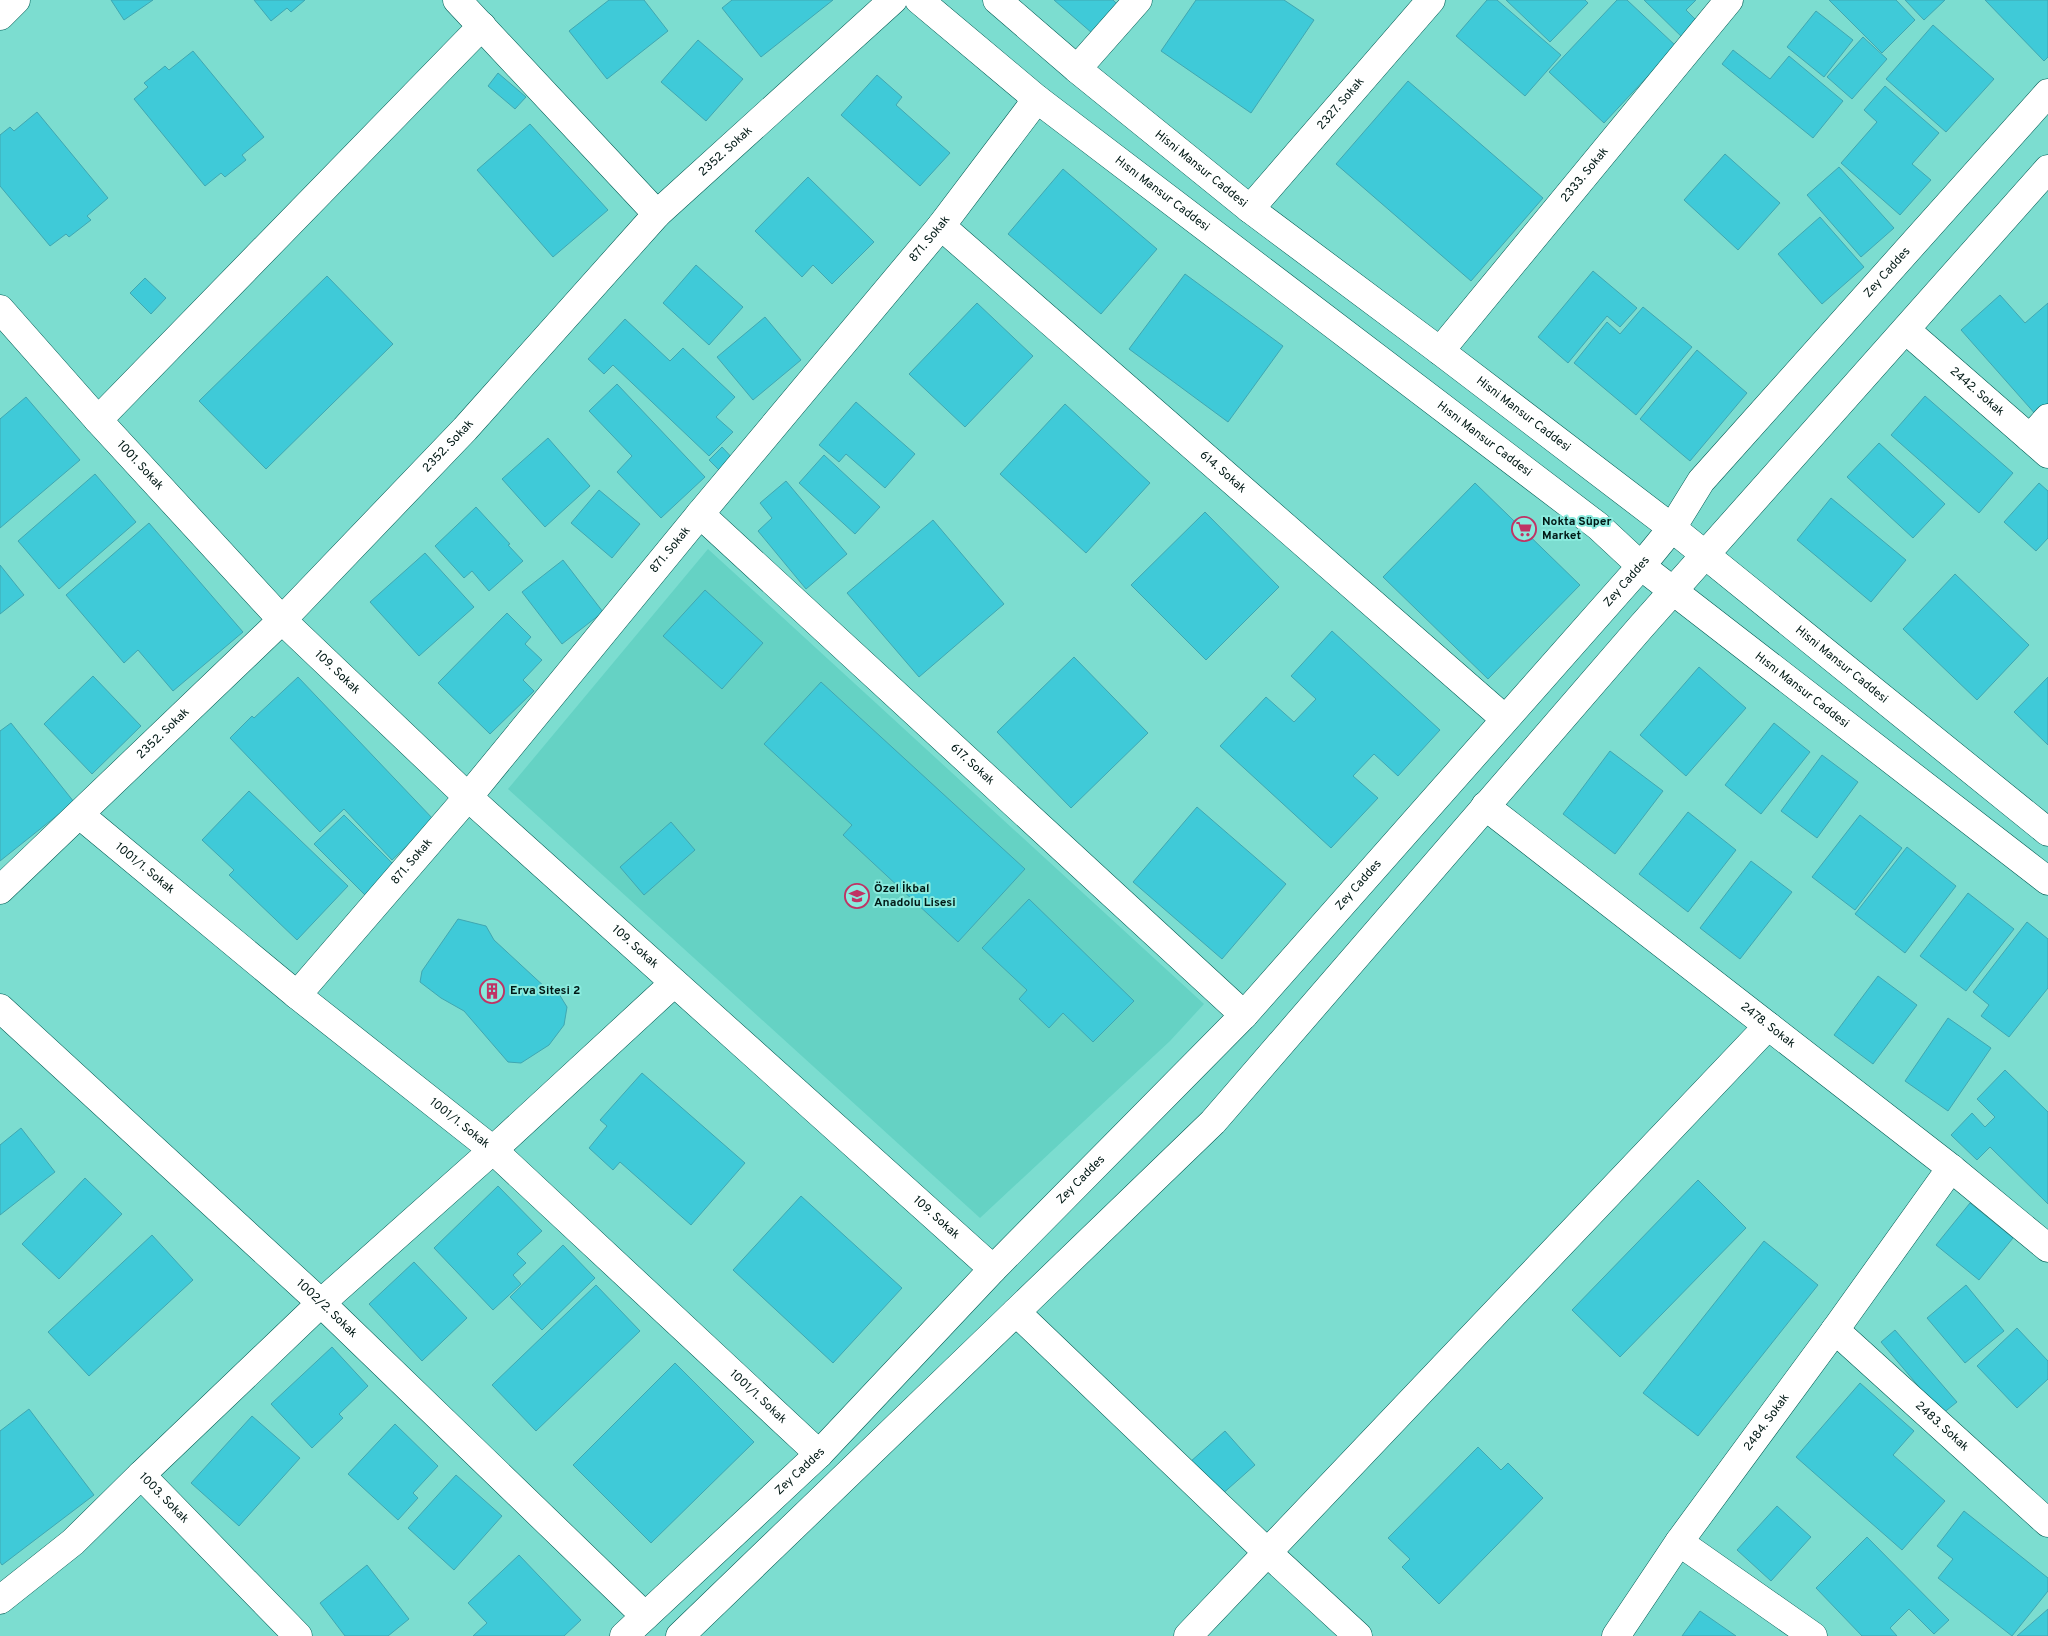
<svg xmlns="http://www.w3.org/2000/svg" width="2048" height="1636" font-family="Overpass,sans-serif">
  <rect width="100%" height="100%" fill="#7cddd0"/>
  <path fill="#65d2c4" d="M708 549 1204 1004 1170 1041 980 1218 508 789Z"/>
  <path fill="#3fcad8" stroke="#40a7b1" d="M111 0H153L124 20Z
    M254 0H305L291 12 287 8 271 21Z
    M609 0H644L668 31 607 79 569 31Z
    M732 0H833L761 57 722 8Z
    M1054 0H1113L1117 4 1092 33Z
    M1196 0H1284L1314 20 1251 113 1161 51Z
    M1487 0H1497L1561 55 1525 96 1456 36Z
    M1506 0H1585L1588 3 1550 42Z
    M1617 0H1627L1676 46 1604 123 1549 72Z
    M1644 0H1696L1686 10 1702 26 1687 42Z
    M1829 0H1896L1915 20 1882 53Z
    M1905 0H1945L1924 20Z
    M1985 0H2048V57L2044 61Z
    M1816 11 1853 40 1824 77 1787 47Z
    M1933 25 1994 79 1946 132 1886 79Z
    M1863 37 1887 59 1852 99 1827 77Z
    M698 40 743 79 706 121 661 82Z
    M1733 50 1770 79 1789 56 1843 101 1813 138 1722 64Z
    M193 51 264 137 242 155 246 160 225 177 221 173 205 186 134 99 148 87 144 83 165 66 169 70Z
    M498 73 526 97 515 109 488 86Z
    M877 75 902 97 896 105 950 153 920 186 841 115Z
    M1408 81 1543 198 1471 281 1336 164Z
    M1885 86 1939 133 1912 164 1931 180 1900 215 1841 163 1877 122 1864 110Z
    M37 112 108 198 87 216 91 220 69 237 66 234 50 246 0 186V135L10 127 14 131Z
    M530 124 608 210 553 257 477 170Z
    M1725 154 1780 203 1738 250 1684 200Z
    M1839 167 1894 228 1861 257 1807 195Z
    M1063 169 1157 249 1101 314 1008 234Z
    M808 177 874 242 832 284 813 265 802 277 755 231Z
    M1820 217 1864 267 1822 304 1778 254Z
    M696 265 743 307 709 345 663 303Z
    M1593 271 1637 308 1620 327 1607 316 1568 363 1538 337Z
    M1185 274 1283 346 1228 422 1129 349Z
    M327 276 393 344 266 469 199 401Z
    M145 278 166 298 151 314 130 293Z
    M2000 295 2025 323 2048 303V407L2037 416 1961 330Z
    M977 303 1033 356 965 427 909 374Z
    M1643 307 1692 347 1636 415 1574 363 1607 322 1620 334Z
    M765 317 801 360 753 400 717 357Z
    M625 319 670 361 683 348 735 397 716 417 733 432 709 456 613 365 604 374 588 359Z
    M1697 350 1747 393 1690 461 1640 419Z
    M617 384 705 477 661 518 617 472 632 456 589 411Z
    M1925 396 2013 473 1979 513 1891 435Z
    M26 397 80 460 0 528V419Z
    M856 402 915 454 885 488 846 454 839 462 819 445Z
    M1065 404 1150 483 1086 553 1000 474Z
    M548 438 590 486 545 527 502 479Z
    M1879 443 1945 504 1913 538 1847 477Z
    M722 447 737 463 724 475 709 460Z
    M824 455 880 507 855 534 799 483Z
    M95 474 136 522 59 589 18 541Z
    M786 481 847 554 806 589 758 531 772 518 760 503Z
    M1475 483 1580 585 1488 679 1383 577Z
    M2039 483 2048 491V538L2036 551 2004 522Z
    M599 490 640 524 612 558 571 523Z
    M1831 498 1906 560 1871 602 1797 540Z
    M476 507 510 544 508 545 523 561 489 591 472 571 464 578 435 546Z
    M1205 512 1279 587 1206 660 1131 585Z
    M933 520 1004 604 919 677 847 593Z
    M149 523 243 632 173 691 138 650 124 663 66 595Z
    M425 553 474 607 419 656 370 602Z
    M563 560 603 612 562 644 522 592Z
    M0 565 24 595 0 614Z
    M1955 574 2029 645 1977 700 1903 629Z
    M705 590 763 643 722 689 663 636Z
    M507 613 531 637 525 644 542 660 523 680 534 691 490 734 438 683Z
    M1332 631 1440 730 1398 776 1374 754 1353 776 1378 798 1331 848 1220 746 1266 697 1294 722 1316 699 1291 676Z
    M1074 657 1148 733 1071 808 997 732Z
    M1699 667 1746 708 1686 776 1640 735Z
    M93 676 141 726 92 774 44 724Z
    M298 677 434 820 392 860 344 809 320 832 230 738 252 716 254 718Z
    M2048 677V745L2014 712Z
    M821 682 1025 869 958 942 843 835 852 825 764 744Z
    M11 723 74 802 0 861V731Z
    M1774 723 1810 752 1761 814 1725 785Z
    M1610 751 1663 791 1615 854 1563 814Z
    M1822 755 1858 782 1817 838 1781 811Z
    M249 791 348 886 297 940 229 875 234 870 202 840Z
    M1197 807 1286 884 1222 959 1133 882Z
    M1688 812 1736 850 1688 912 1639 874Z
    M344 815 397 868 367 897 314 844Z
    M1860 815 1902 848 1855 910 1812 877Z
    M671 822 695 850 644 895 620 867Z
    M1907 847 1956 886 1905 953 1855 914Z
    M1751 861 1792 892 1740 959 1700 928Z
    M1968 893 2014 929 1966 991 1920 956Z
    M1029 899 1134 1001 1093 1042 1063 1013 1049 1028 1019 999 1027 990 982 948Z
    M458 919 486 926 494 940 547 989 559 994 567 1007 564 1025 549 1045 521 1063 508 1062 464 1011 441 998 420 982 422 971Z
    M2027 922 2048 939V988L2009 1037 1981 1016 1989 1005 1973 992Z
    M1878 976 1917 1005 1873 1064 1834 1035Z
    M1948 1018 1991 1048 1948 1111 1905 1081Z
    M2005 1070 2048 1112V1204L1990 1147 1977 1160 1951 1135 1972 1113 1985 1127 1995 1117 1977 1099Z
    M642 1073 745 1163 691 1225 620 1162 613 1170 589 1148 607 1126 600 1120Z
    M21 1128 55 1172 0 1215V1145Z
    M85 1178 122 1214 59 1279 22 1244Z
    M1698 1180 1746 1228 1620 1357 1572 1310Z
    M498 1186 542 1231 517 1254 526 1263 513 1275 521 1284 493 1310 434 1248Z
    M801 1196 902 1288 833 1363 733 1270Z
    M1970 1203 2013 1238 1979 1280 1936 1245Z
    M152 1235 193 1280 89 1376 48 1332Z
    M1764 1241 1818 1285 1698 1436 1643 1393Z
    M563 1245 595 1278 542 1330 510 1297Z
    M414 1262 467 1318 422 1361 369 1304Z
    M596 1285 640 1331 536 1431 492 1385Z
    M1966 1285 2004 1331 1965 1363 1927 1318Z
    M2017 1328 2048 1361V1379L2017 1408 1977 1366Z
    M1895 1330 1957 1402 1942 1414 1881 1342Z
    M332 1347 368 1386 339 1414 343 1418 312 1448 271 1404Z
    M675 1363 754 1442 651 1543 573 1465Z
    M1860 1383 1914 1431 1893 1455 1945 1501 1902 1550 1796 1457Z
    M29 1409 94 1495 2 1565 0 1562V1431Z
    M252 1416 300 1458 239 1526 191 1483Z
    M395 1424 438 1466 413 1493 418 1498 398 1520 348 1474Z
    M1225 1431 1255 1465 1220 1496 1190 1462Z
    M1478 1447 1501 1470 1508 1463 1543 1498 1439 1604 1402 1567 1410 1559 1388 1538Z
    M456 1475 502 1516 454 1570 408 1528Z
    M1777 1506 1811 1537 1771 1581 1737 1550Z
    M1964 1511 2048 1578V1591L2012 1636 1938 1578 1953 1559 1937 1546Z
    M1867 1537 1949 1620 1934 1634 1909 1609 1890 1628 1897 1636H1862L1816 1588Z
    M519 1555 581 1620 564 1636H473L487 1623 468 1603Z
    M367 1565 409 1619 388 1636H345L320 1603Z
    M2048 1609V1636H2017Z
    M1700 1611 1736 1636H1682Z"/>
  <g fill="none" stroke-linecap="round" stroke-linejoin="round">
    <defs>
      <g id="minor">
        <path d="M457 0 657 214"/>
        <path d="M0 16 16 0"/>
        <path d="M1077 69 1138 0"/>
        <path id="s1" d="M1250 209 1431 0"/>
        <path id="s2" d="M941 226 1505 719"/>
        <path id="s3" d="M0 309 98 420 282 620 468 797 993 1269"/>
        <path id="s4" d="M1906 330 2048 454"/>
        <path id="s5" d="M1440 351 1729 0"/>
        <path d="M98 420 482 26"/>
        <path d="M2030 438 2048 418"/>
        <path id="s6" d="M700 514 1244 1015"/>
        <path id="s7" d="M1485 806 1951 1168 2048 1248"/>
        <path id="s8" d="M80 815 297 995 493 1150 819 1454"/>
        <path id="s9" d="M0 890 282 620 465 429 657 214 893 0"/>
        <path id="s10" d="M297 995 468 797 700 514 941 226 1037 99"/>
        <path id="s11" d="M0 1008 321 1303 645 1616"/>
        <path d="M1016 1312 1268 1553 1358 1636"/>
        <path id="s12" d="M1835 1330 2048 1523"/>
        <path d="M141 1475 321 1303 493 1150 674 983"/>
        <path id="s13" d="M0 1600 73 1542 141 1475 298 1636"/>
        <path d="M1188 1636 1768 1026"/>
        <path d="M1616 1636 1679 1542"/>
        <path id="s14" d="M1813 1636 1679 1542 1835 1330 1951 1168"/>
      </g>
      <g id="secondary">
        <path id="s15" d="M919 0 1037 99 1598 526 1641 566 2048 881"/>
        <path id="s16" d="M997 0 1077 69 1250 209 1440 351 1672 528 2048 832"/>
        <path id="s17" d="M624 1636 819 1454 993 1269 1244 1015 1641 566 1672 528 1701 481 2048 93"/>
        <path d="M680 1636 1213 1122 1640 628 2048 169"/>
      </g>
    </defs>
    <use href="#minor" stroke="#005b53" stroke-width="29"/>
    <use href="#secondary" stroke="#005b53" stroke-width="29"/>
    <use href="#minor" stroke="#fff" stroke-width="28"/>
    <use href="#secondary" stroke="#fff" stroke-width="28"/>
  </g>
  <defs>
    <symbol id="supermarket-ring" viewBox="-11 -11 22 22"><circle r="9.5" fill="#89eadd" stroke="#c03364" stroke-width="1.5"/><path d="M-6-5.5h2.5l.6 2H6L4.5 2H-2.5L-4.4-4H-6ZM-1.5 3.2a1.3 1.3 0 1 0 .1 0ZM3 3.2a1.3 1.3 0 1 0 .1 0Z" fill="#c03364"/></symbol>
    <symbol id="school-ring" viewBox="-11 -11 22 22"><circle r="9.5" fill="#89eadd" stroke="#c03364" stroke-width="1.5"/><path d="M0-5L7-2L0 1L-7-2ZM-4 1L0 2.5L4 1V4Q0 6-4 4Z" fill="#c03364"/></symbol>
    <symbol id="building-ring" viewBox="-11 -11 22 22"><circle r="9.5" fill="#89eadd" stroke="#c03364" stroke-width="1.5"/><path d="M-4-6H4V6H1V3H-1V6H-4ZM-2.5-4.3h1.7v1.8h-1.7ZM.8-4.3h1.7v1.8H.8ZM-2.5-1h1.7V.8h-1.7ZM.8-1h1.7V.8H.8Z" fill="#c03364"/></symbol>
  </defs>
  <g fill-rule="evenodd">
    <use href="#supermarket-ring" x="1510" y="515" width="28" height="28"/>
    <use href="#school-ring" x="843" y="882" width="28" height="28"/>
    <use href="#building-ring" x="478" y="977" width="28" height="28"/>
  </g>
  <g text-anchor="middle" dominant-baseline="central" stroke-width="4" stroke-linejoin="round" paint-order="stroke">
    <g font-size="12" fill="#001815" stroke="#89eadd">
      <text stroke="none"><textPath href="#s1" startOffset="139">2327. Sokak</textPath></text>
      <text stroke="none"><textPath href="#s9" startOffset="1036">2352. Sokak</textPath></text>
      <text stroke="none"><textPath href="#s16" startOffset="265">Hisni Mansur Caddesi</textPath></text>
      <text stroke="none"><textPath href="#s5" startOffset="228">2333. Sokak</textPath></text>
      <text stroke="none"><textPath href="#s15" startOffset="311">Hısnı Mansur Caddesi</textPath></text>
      <text stroke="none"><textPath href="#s10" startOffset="986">871. Sokak</textPath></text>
      <text stroke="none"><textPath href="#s17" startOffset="1861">Zey Caddes</textPath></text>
      <text stroke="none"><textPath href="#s4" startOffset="94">2442. Sokak</textPath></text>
      <text stroke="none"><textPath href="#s16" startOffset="670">Hisni Mansur Caddesi</textPath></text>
      <text stroke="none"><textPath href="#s15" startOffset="716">Hısnı Mansur Caddesi</textPath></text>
      <text stroke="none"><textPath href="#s9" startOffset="631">2352. Sokak</textPath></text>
      <text stroke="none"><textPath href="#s3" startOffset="210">1001. Sokak</textPath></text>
      <text stroke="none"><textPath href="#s2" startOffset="374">614. Sokak</textPath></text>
      <text stroke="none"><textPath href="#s10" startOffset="581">871. Sokak</textPath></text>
      <text stroke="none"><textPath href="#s17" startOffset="1456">Zey Caddes</textPath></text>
      <text stroke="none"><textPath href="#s16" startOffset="1075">Hisni Mansur Caddesi</textPath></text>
      <text stroke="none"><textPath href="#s3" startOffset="496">109. Sokak</textPath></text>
      <text stroke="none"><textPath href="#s15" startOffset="1121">Hısnı Mansur Caddesi</textPath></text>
      <text stroke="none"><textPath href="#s9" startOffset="226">2352. Sokak</textPath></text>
      <text stroke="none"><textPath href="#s6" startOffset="370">617. Sokak</textPath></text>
      <text stroke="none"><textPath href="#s10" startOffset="176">871. Sokak</textPath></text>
      <text stroke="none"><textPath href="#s8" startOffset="84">1001/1. Sokak</textPath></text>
      <text stroke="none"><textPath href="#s17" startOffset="1051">Zey Caddes</textPath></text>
      <text stroke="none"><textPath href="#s3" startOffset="901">109. Sokak</textPath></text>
      <text stroke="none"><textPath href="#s7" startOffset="358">2478. Sokak</textPath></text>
      <text stroke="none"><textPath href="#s8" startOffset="489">1001/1. Sokak</textPath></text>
      <text stroke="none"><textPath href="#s17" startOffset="646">Zey Caddes</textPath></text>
      <text stroke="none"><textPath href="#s3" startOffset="1306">109. Sokak</textPath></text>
      <text stroke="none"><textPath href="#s11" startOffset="444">1002/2. Sokak</textPath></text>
      <text stroke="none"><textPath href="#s8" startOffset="894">1001/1. Sokak</textPath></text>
      <text stroke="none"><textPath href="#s14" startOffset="312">2484. Sokak</textPath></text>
      <text stroke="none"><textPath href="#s12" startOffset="144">2483. Sokak</textPath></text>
      <text stroke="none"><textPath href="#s17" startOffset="241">Zey Caddes</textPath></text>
      <text stroke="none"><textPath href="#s13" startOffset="221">1003. Sokak</textPath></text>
    </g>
    <g font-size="12" font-weight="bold" fill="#001815" stroke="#89eadd" text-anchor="start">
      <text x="1542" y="522">Nokta Süper<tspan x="1542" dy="14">Market</tspan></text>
      <text x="874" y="889">Özel İkbal<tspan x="874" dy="14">Anadolu Lisesi</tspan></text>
      <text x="510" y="991">Erva Sitesi 2</text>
    </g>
  </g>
</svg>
